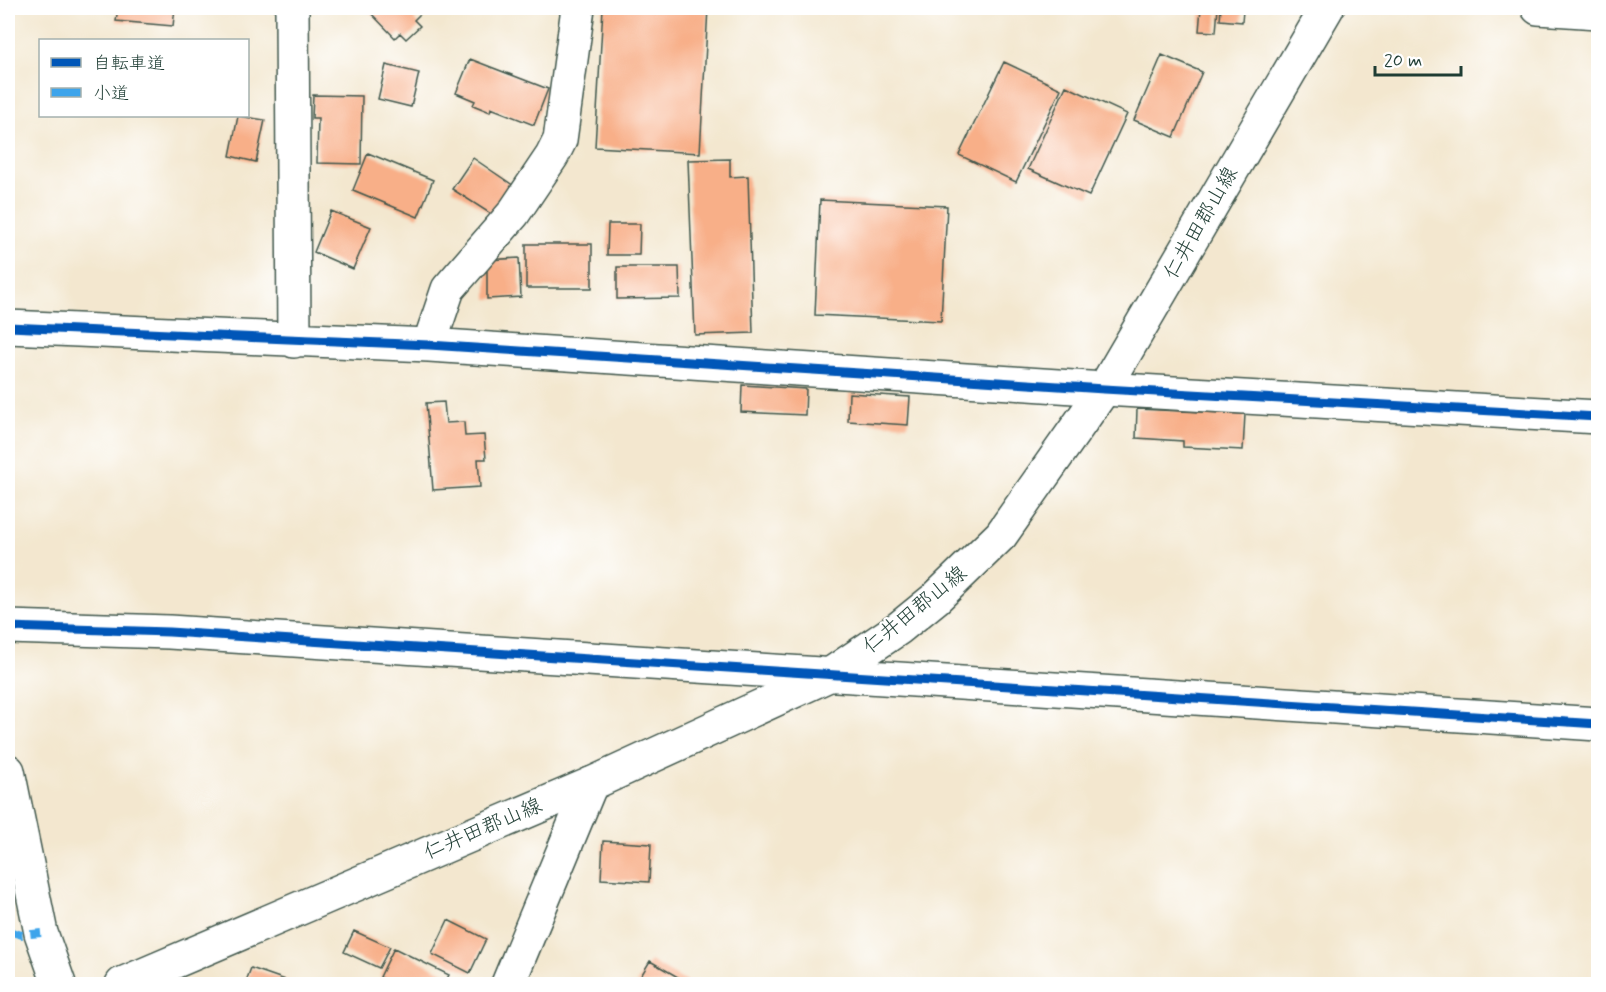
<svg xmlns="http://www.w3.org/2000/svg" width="1606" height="992" font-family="Mynerve,'Klee One',sans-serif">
  <rect width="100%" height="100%" fill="#fff"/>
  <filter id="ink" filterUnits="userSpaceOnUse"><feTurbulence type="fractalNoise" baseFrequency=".0167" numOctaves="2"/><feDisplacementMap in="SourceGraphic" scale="12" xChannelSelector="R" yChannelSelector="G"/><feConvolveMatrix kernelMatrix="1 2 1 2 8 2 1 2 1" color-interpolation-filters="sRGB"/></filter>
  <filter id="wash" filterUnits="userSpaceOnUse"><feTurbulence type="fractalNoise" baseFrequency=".008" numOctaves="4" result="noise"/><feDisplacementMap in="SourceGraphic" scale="24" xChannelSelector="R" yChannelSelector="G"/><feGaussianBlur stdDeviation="1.35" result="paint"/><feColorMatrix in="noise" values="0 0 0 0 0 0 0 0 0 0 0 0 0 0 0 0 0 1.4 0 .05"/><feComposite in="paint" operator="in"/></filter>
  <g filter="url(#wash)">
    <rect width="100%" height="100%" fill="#f3e7cf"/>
    <g id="blocks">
      <path fill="#f8af88" d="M118 8H175L173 26 116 21Z
        M366 8H420L423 11 414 20 420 26 406 39 400 33 395 38Z
        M603 8H708L700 153 595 147Z
        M1201 8H1218L1216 32 1199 31Z
        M1221 8 1243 10 1242 22 1220 20Z
        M1162 55 1202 72 1174 137 1134 120Z
        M470 59 548 89 534 125 491 108 490 112 473 105 475 101 456 93Z
        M1004 62 1061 89 1016 182 959 155Z
        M386 65 419 73 411 107 378 99Z
        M1066 86 1127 114 1089 196 1028 169Z
        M313 95 362 96 361 164 317 163 318 118H312Z
        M238 116 265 120 256 162 230 156Z
        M368 153 433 180 418 217 353 190Z
        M473 158 514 186 494 216 452 189Z
        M730 159V177L748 176 753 333 695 335 688 160Z
        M820 200 947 206 941 321 815 315Z
        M331 211 371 227 353 269 314 252Z
        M608 224H640L639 255H607Z
        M526 244H592V288H526Z
        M519 258 521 297 487 299V260Z
        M617 267H679L680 298 617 299Z
        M742 385 806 389 805 415 741 412Z
        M849 393 910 397 908 425 848 421Z
        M444 402 446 423 464 422 465 436 484 435 486 459H478L480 487 433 490 426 403Z
        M1137 409 1245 414 1243 450 1183 447V441L1136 438Z
        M603 841 651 844 649 882 601 879Z
        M448 920 486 939 470 973 432 954Z
        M354 931 390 947 379 968 344 952Z
        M394 948 449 975 444 984H394L380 977Z
        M650 961 690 984H636Z
        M251 968 297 984H245Z"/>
    </g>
  </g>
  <g filter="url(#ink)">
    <use href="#blocks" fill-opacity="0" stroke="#3f564b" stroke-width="1.5"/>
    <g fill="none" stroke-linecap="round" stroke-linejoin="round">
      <defs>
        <path id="minor" d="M292 8 294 341
          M1538 8 1598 12
          M8 327 429 345 1104 389 1598 417
          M429 345 448 289 513 214 552 156 560 140 578 8
          M8 627 169 632 1598 724
          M8 771 41 933 59 984
          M508 984 591 784"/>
        <path id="major" d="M122 984 591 784 831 674 899 628 936 598 1001 535 1104 389 1327 8"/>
      </defs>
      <use href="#minor" stroke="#3f564b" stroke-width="36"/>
      <use href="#major" stroke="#3f564b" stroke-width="36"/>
      <use href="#minor" stroke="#fff" stroke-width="33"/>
      <use href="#major" stroke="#fff" stroke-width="33"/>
      <path stroke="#3da4eb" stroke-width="8" stroke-dasharray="15 8" stroke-linecap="butt" d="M8 931 22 935 41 933"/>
      <defs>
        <path id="cycleway" d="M8 327 429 345 1104 389 1598 417
          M8 627 169 632 1598 724"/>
      </defs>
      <use href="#cycleway" stroke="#fff" stroke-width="13"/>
      <use href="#cycleway" stroke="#0057b8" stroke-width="9"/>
    </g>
  </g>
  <g text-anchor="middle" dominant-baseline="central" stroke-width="4.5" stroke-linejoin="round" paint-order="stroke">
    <g font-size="21" fill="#1f3d34" stroke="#fff">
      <text transform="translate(1201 223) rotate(-60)">仁井田郡山線</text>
      <text transform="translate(915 610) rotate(-39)">仁井田郡山線</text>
      <text transform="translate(483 829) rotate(-23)">仁井田郡山線</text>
    </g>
  </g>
  <rect width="1606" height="992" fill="none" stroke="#fff" stroke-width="30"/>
  <rect x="39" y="39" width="210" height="78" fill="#ffffff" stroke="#a5b1ae" stroke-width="1.5"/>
  <rect x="51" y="58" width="30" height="9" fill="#0057b8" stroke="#a5b1ae" stroke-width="1.5"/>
  <text x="93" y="69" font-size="18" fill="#1f3d34">自転車道</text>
  <rect x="51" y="88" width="30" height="9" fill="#3da4eb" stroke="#a5b1ae" stroke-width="1.5"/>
  <text x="93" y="99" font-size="18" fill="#1f3d34">小道</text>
  <path d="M1375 66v9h86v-9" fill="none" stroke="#1f3d34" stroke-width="3"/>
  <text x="1384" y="66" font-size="18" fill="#1f3d34" stroke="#ffffff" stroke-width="4.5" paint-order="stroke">20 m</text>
</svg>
